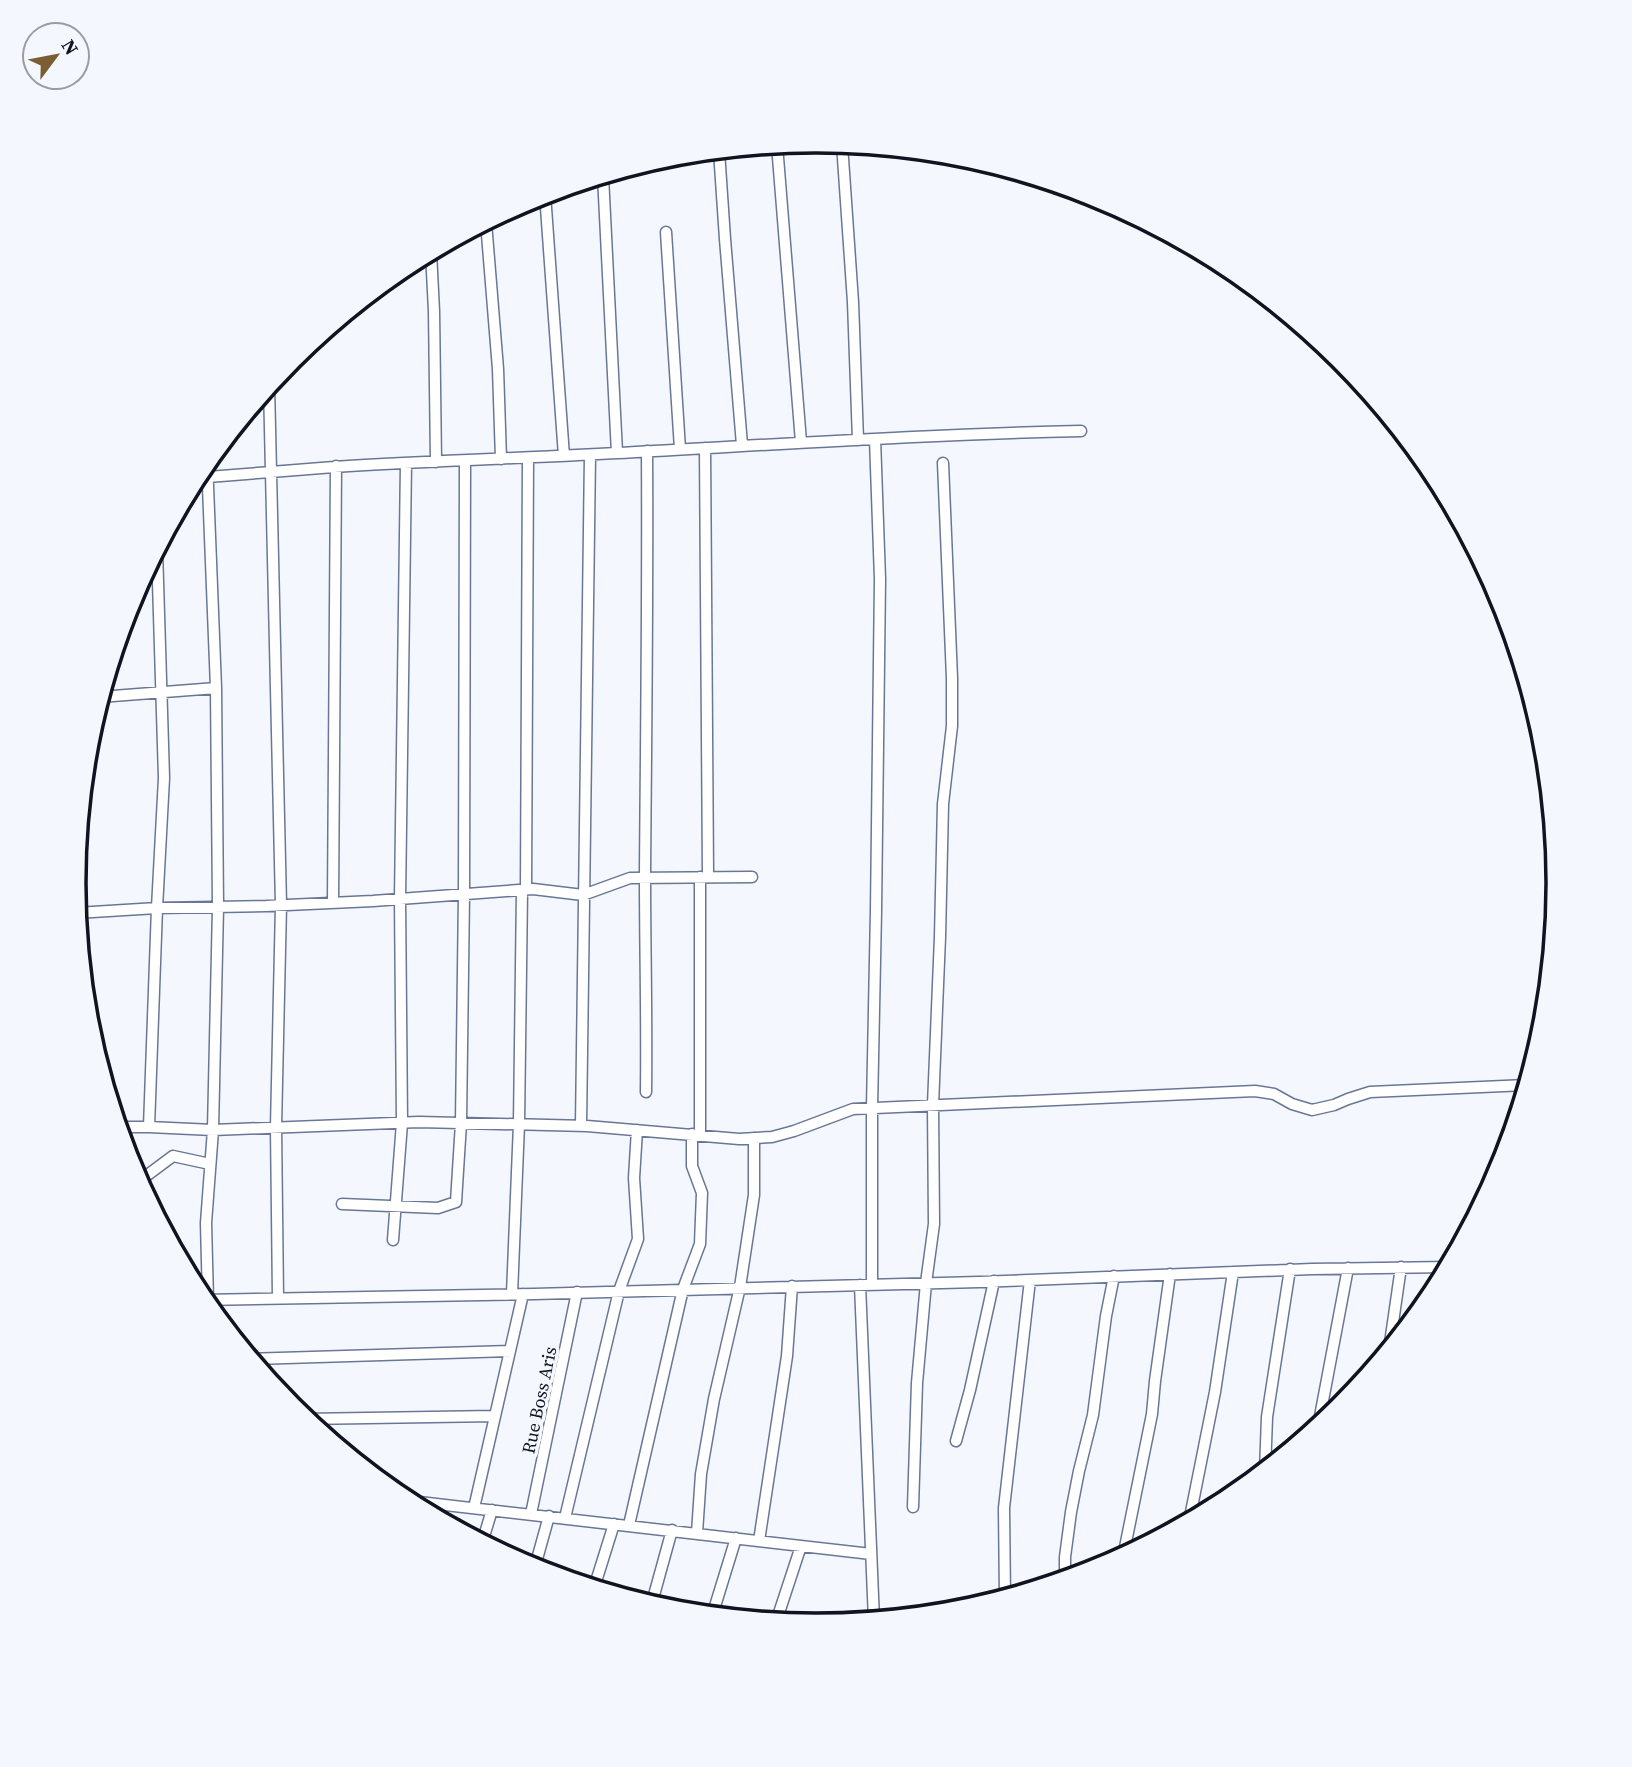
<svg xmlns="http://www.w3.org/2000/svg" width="1632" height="1767" font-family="'Source Serif 4',serif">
  <rect width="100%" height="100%" fill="#f4f8fe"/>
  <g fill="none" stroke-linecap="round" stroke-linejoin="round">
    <defs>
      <path id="street" d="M842 144 853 302 858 440
        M777 145 801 442
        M719 151 725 239 742 445
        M603 176 617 453
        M545 194 564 456
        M486 222 498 369 501 459
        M666 232 680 449
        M431 252 434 311 436 462
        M269 385 281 905 276 1127 278 1298
        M705 448 708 876
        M207 461 216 688 218 907 213 1130 206 1223 208 1300
        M208 477C250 474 292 470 334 467 435 460 536 458 636 452 784 444 932 434 1081 431
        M100 697 216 688
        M526 890 528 458
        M333 903 336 466
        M76 913 157 908 266 906 373 901 533 889 583 895 630 878 752 877
        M646 1092C647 1020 645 948 645 875 646 734 648 593 647 451
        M581 1126 590 455
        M118 1127H149L213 1130 419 1122 587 1126 739 1139 772 1137 794 1131 853 1109 1255 1091 1274 1094 1292 1104 1312 1110 1334 1105 1348 1099 1370 1092 1527 1085
        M149 1127 157 908 164 778 157 549
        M700 1135V877
        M138 1182 173 1156 210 1164
        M342 1204 438 1208 456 1202 461 1123 464 894 465 461
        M393 1240 402 1123 400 899 406 463
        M872 1284V1108L876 911 880 579 875 439
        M860 1285 874 1620
        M512 1294 519 1124 522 890
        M202 1300 534 1294 979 1282 1312 1269 1449 1267
        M1389 1350 1401 1267
        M250 1359 510 1351
        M304 1419 495 1416
        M1318 1427 1348 1268
        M956 1441 970 1390 994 1281
        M1265 1471 1267 1417 1290 1269
        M402 1500 871 1554
        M913 1507 917 1383 926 1283 934 1224 933 1105 940 937 943 804 952 726V678L943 463
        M474 1508 523 1294
        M531 1514 577 1292
        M565 1518 619 1291 638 1239 634 1178 637 1130
        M1189 1522 1215 1392 1233 1272
        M629 1525 683 1289 700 1244 702 1193 692 1166V1134
        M697 1533 701 1474 714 1399 740 1287 754 1195V1138
        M759 1541 787 1356 792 1286
        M482 1543 492 1510
        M1123 1557 1152 1414 1155 1381 1170 1274
        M534 1570 549 1516
        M1065 1580V1557L1071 1512 1079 1471 1093 1415 1106 1316 1114 1276
        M594 1588 614 1524
        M1005 1598 1004 1508 1030 1280
        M651 1606 672 1530
        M712 1616 736 1538
        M776 1622 801 1546"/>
    </defs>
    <use href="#street" stroke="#697795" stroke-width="13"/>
    <use href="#street" stroke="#fff" stroke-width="10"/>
  </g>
  <g text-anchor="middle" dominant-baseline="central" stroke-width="7" stroke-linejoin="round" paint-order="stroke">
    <g font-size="18" fill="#0f1420" stroke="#f4f8fe">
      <text transform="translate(539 1400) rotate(-78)">Rue Boss Aris</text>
    </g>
  </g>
  <path d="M0 0H1632V1767H0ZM86 883a730 730 0 1 1 1460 0a730 730 0 1 1-1460 0Z" fill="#f4f8fe" fill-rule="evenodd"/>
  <path fill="none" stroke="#0f1420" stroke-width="3.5" d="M86 883a730 730 0 1 1 1460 0a730 730 0 1 1-1460 0Z"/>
  <g transform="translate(56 56) rotate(58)"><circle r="33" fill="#f4f8fe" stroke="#989da5" stroke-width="2"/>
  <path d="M0-5L12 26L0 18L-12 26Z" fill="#7c5c32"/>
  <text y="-10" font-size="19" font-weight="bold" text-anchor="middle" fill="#0f1420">N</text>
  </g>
</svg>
